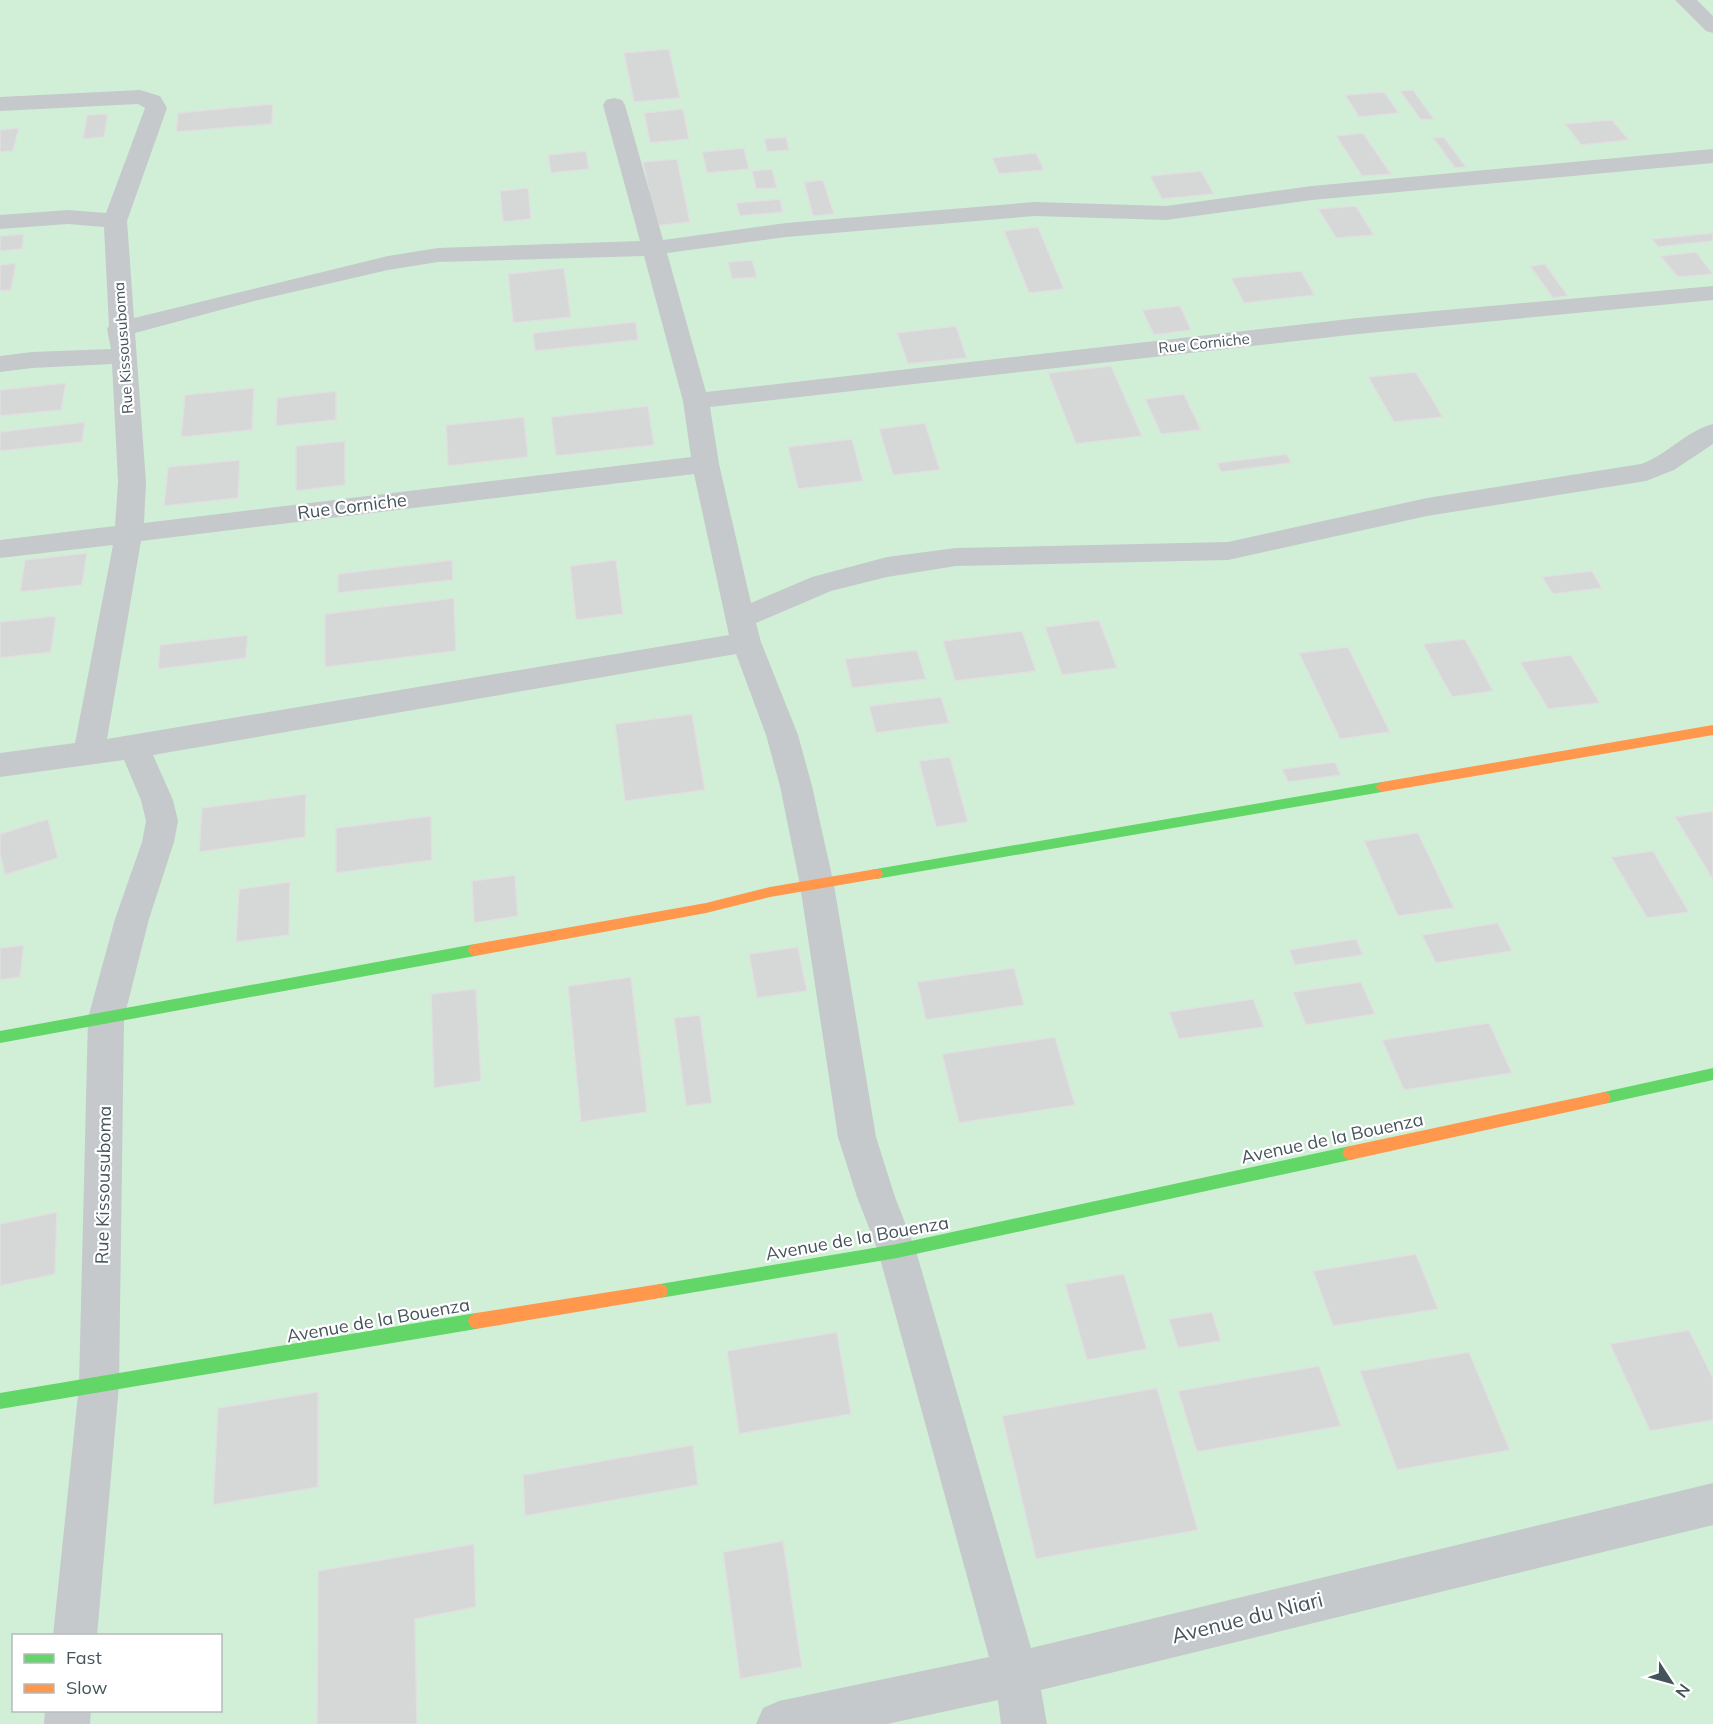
<svg xmlns="http://www.w3.org/2000/svg" width="1713" height="1724" font-family="Mulish,sans-serif">
  <rect width="100%" height="100%" fill="#efeeee"/>
  <path fill="#d1efd7" fill-rule="evenodd" d="M0 0H1713V1724H0ZM14 1636H220V1710H14Z"/>
  <path fill="#d6d7d7" stroke="#e0e0e1" stroke-width="1.5" d="M669 49 680 98 634 102 624 53Z
    M1413 90 1434 119 1421 120 1400 91Z
    M1384 92 1399 113 1359 117 1345 95Z
    M273 104 272 124 176 132 178 113Z
    M683 109 689 139 650 143 644 113Z
    M108 114 104 137 83 139 87 115Z
    M1612 120 1629 140 1581 145 1565 124Z
    M19 128 13 151 0 152V130Z
    M1363 133 1391 174 1362 176 1336 136Z
    M786 137 789 150 767 152 764 139Z
    M1444 137 1466 167 1455 168 1433 138Z
    M744 148 749 169 707 173 702 152Z
    M586 151 589 169 551 173 548 155Z
    M1036 153 1044 170 999 174 992 158Z
    M677 159 690 222 655 226 643 162Z
    M772 169 777 188 756 189 752 171Z
    M1201 171 1214 194 1162 199 1150 176Z
    M823 180 834 214 813 216 804 182Z
    M528 188 531 219 503 222 500 191Z
    M780 199 783 212 740 216 736 203Z
    M1356 206 1374 235 1336 238 1318 209Z
    M1038 227 1064 289 1029 293 1004 231Z
    M1713 233V241L1658 247 1652 239Z
    M24 234 22 249 0 251V236Z
    M1696 252 1713 274 1678 277 1660 256Z
    M752 260 757 277 732 279 728 262Z
    M16 263 11 290 0 291V265Z
    M1545 264 1568 296 1553 298 1530 266Z
    M564 268 571 317 513 323 508 274Z
    M1301 271 1315 295 1244 303 1231 278Z
    M1180 306 1191 330 1154 335 1142 310Z
    M636 322 638 340 535 351 533 333Z
    M956 326 967 358 908 364 897 333Z
    M1111 366 1142 436 1076 444 1048 373Z
    M1416 372 1443 417 1394 422 1368 377Z
    M66 383 61 410 0 416V390Z
    M254 388 252 430 181 437 185 395Z
    M336 391V420L276 426 277 398Z
    M1184 394 1201 430 1161 434 1145 399Z
    M648 406 654 445 556 456 551 417Z
    M524 417 528 457 448 466 446 425Z
    M85 422 82 442 0 451V432Z
    M925 423 940 470 893 475 879 429Z
    M852 439 863 481 798 489 788 447Z
    M345 441V485L296 491V446Z
    M1287 454 1291 463 1221 472 1217 463Z
    M240 460 238 498 164 506 168 467Z
    M87 553 82 585 20 592 25 560Z
    M452 560 453 580 338 593V574Z
    M616 560 623 614 576 620 570 566Z
    M1592 571 1602 588 1553 594 1542 577Z
    M454 598 456 651 325 667V614Z
    M56 616 51 652 0 658V622Z
    M1099 620 1117 668 1062 675 1045 627Z
    M1022 631 1036 671 955 681 943 641Z
    M248 635 246 658 158 669 160 645Z
    M1465 639 1493 691 1452 697 1423 644Z
    M1348 647 1390 732 1340 739 1299 653Z
    M917 650 926 679 852 688 845 659Z
    M1571 655 1600 703 1548 709 1520 662Z
    M941 697 949 723 876 733 869 706Z
    M692 714 705 790 625 801 615 724Z
    M950 757 968 822 936 827 919 761Z
    M1335 762 1341 775 1288 782 1282 769Z
    M306 794 305 837 199 852 202 808Z
    M1713 811V880L1675 817Z
    M431 816 432 860 336 873V828Z
    M48 819 58 858 5 875 0 854V834Z
    M1418 833 1454 908 1398 916 1364 841Z
    M1653 851 1689 912 1647 918 1611 857Z
    M515 875 518 916 474 923 472 881Z
    M290 882 289 935 236 942 239 889Z
    M1498 923 1512 951 1436 963 1422 935Z
    M1356 939 1363 955 1295 965 1289 950Z
    M24 945 20 977 0 980V948Z
    M798 947 807 991 757 998 749 954Z
    M1014 968 1024 1005 926 1020 917 982Z
    M631 977 647 1112 581 1122 568 986Z
    M1361 982 1375 1014 1306 1025 1293 992Z
    M476 989 481 1081 434 1088 431 994Z
    M1253 999 1264 1027 1179 1039 1169 1012Z
    M700 1015 712 1103 686 1106 674 1018Z
    M1489 1023 1512 1073 1404 1090 1382 1040Z
    M1055 1037 1075 1105 959 1123 942 1054Z
    M57 1212 55 1274 0 1286V1224Z
    M1416 1254 1438 1309 1333 1326 1313 1271Z
    M1124 1274 1147 1349 1087 1360 1065 1284Z
    M1212 1312 1221 1341 1178 1348 1169 1319Z
    M1689 1330 1713 1378V1420L1650 1431 1610 1344Z
    M837 1332 851 1414 739 1434 727 1351Z
    M1469 1352 1510 1450 1397 1470 1360 1371Z
    M1319 1366 1341 1426 1197 1452 1178 1391Z
    M1157 1388 1198 1530 1036 1559 1002 1416Z
    M318 1392V1487L213 1505 218 1408Z
    M693 1445 698 1485 525 1516 523 1475Z
    M783 1541 802 1667 740 1679 723 1552Z
    M474 1544 476 1607 415 1619 417 1724H317L318 1571Z"/>
  <g fill="none" stroke-linecap="round" stroke-linejoin="round">
    <path fill="#c5c9cb" fill-rule="evenodd" d="M1675 0H1697L1713 16V33L1706 31Z
      M140 90 160 96 167 108 127 221 134 318 388 256 438 248 640 241 603 105 606 100 614 98 622 100 625 105 663 240 786 223 1035 202 1166 206 1312 186 1713 149V163L1312 200 1166 220 1035 216 786 237 667 253 706 392 1358 318 1713 286V300L1358 334 710 407 719 464 751 603 812 577 887 557 956 548 1228 542 1427 498 1641 464C1667 455 1686 431 1713 424V444L1674 470 1646 481 1427 516 1228 560 956 566 887 577 831 591 756 623 761 642 798 735 812 786 834 885 876 1137 895 1197 916 1251 1031 1648 1713 1483V1525L1041 1690 1047 1724H1001L998 1700 887 1724H756L763 1708 779 1701 989 1657 878 1251 857 1197 838 1137 800 885 780 786 766 735 736 654 153 755 173 800 178 821 174 842 149 919 124 1018 119 1385 97 1636H53L79 1385 88 1018 115 919 142 842 146 821 141 800 124 760 0 777V753L75 743 113 545 0 558V540L115 526 118 482 112 364 32 368 0 372V356L32 352 111 349 107 329 109 326 104 227 68 224 0 229V215L68 210 106 213 145 108 138 104 0 111V97ZM644 256 683 401 691 457 144 523 146 482 135 333 254 301 388 270 438 262ZM694 474 729 635 107 739 141 541Z
      M45 1710H91L90 1724H44Z"/>
    <path fill="#63d668" fill-rule="evenodd" d="M1382 782 1389 787 1382 792 876 879 871 878 869 874 871 870 876 869Z
      M475 944 480 946 482 950 480 954 475 956 0 1043V1031Z
      M1713 1068V1080L1604 1104 1599 1102 1597 1098 1599 1094 1604 1092Z
      M1350 1146 1355 1148 1358 1153 1355 1158 1350 1160 897 1258 660 1298 654 1296 652 1291 654 1286 660 1284 897 1244Z
      M476 1313 482 1316 484 1321 482 1326 476 1329 0 1409V1393Z"/>
    <path fill="#ff974d" fill-rule="evenodd" d="M1713 725V735L1382 792 1375 787 1382 782Z
      M876 869 881 870 883 874 881 878 770 897 706 913 475 956 470 954 468 950 470 946 475 944 706 903 770 887Z
      M1604 1092 1609 1094 1611 1098 1609 1102 1604 1104 1350 1160 1345 1158 1342 1153 1345 1148 1350 1146Z
      M660 1284 666 1286 668 1291 666 1296 660 1298 476 1329 470 1326 468 1321 470 1316 476 1313Z"/>
  </g>
  <g text-anchor="middle" dominant-baseline="central" stroke-width="4.5" stroke-linejoin="round" paint-order="stroke">
    <g font-size="15" fill="#45545b" stroke="#fff">
      <text transform="translate(1204 343) rotate(-6)">Rue Corniche</text>
      <text transform="translate(123 348) rotate(-94)">Rue Kissousuboma</text>
    </g>
    <g font-size="18" fill="#45545b" stroke="#fff">
      <text transform="translate(352 506) rotate(-7)">Rue Corniche</text>
      <text transform="translate(1332 1138) rotate(-12)">Avenue de la Bouenza</text>
      <text transform="translate(103 1185) rotate(-89)">Rue Kissousuboma</text>
      <text transform="translate(857 1238) rotate(-10)">Avenue de la Bouenza</text>
      <text transform="translate(378 1320) rotate(-10)">Avenue de la Bouenza</text>
    </g>
    <g font-size="21" fill="#45545b" stroke="#fff">
      <text transform="translate(1247 1617) rotate(-14)">Avenue du Niari</text>
    </g>
  </g>
  <rect x="12" y="1634" width="210" height="78" fill="#ffffff" stroke="#b5bbbd" stroke-width="1.5"/>
  <rect x="24" y="1654" width="30" height="9" fill="#63d668" stroke="#b5bbbd" stroke-width="1.5"/>
  <text x="66" y="1664" font-size="18" fill="#45545b">Fast</text>
  <rect x="24" y="1684" width="30" height="9" fill="#ff974d" stroke="#b5bbbd" stroke-width="1.5"/>
  <text x="66" y="1694" font-size="18" fill="#45545b">Slow</text>
  <g transform="translate(1671 1682) rotate(126)" stroke="#ffffff" stroke-width="4.5" paint-order="stroke">
  <path d="M0-4.5L10 22L0 15L-10 22Z" fill="#45545b"/>
  <text y="-9" font-size="16" font-weight="bold" text-anchor="middle" fill="#45545b">N</text>
  </g>
</svg>
